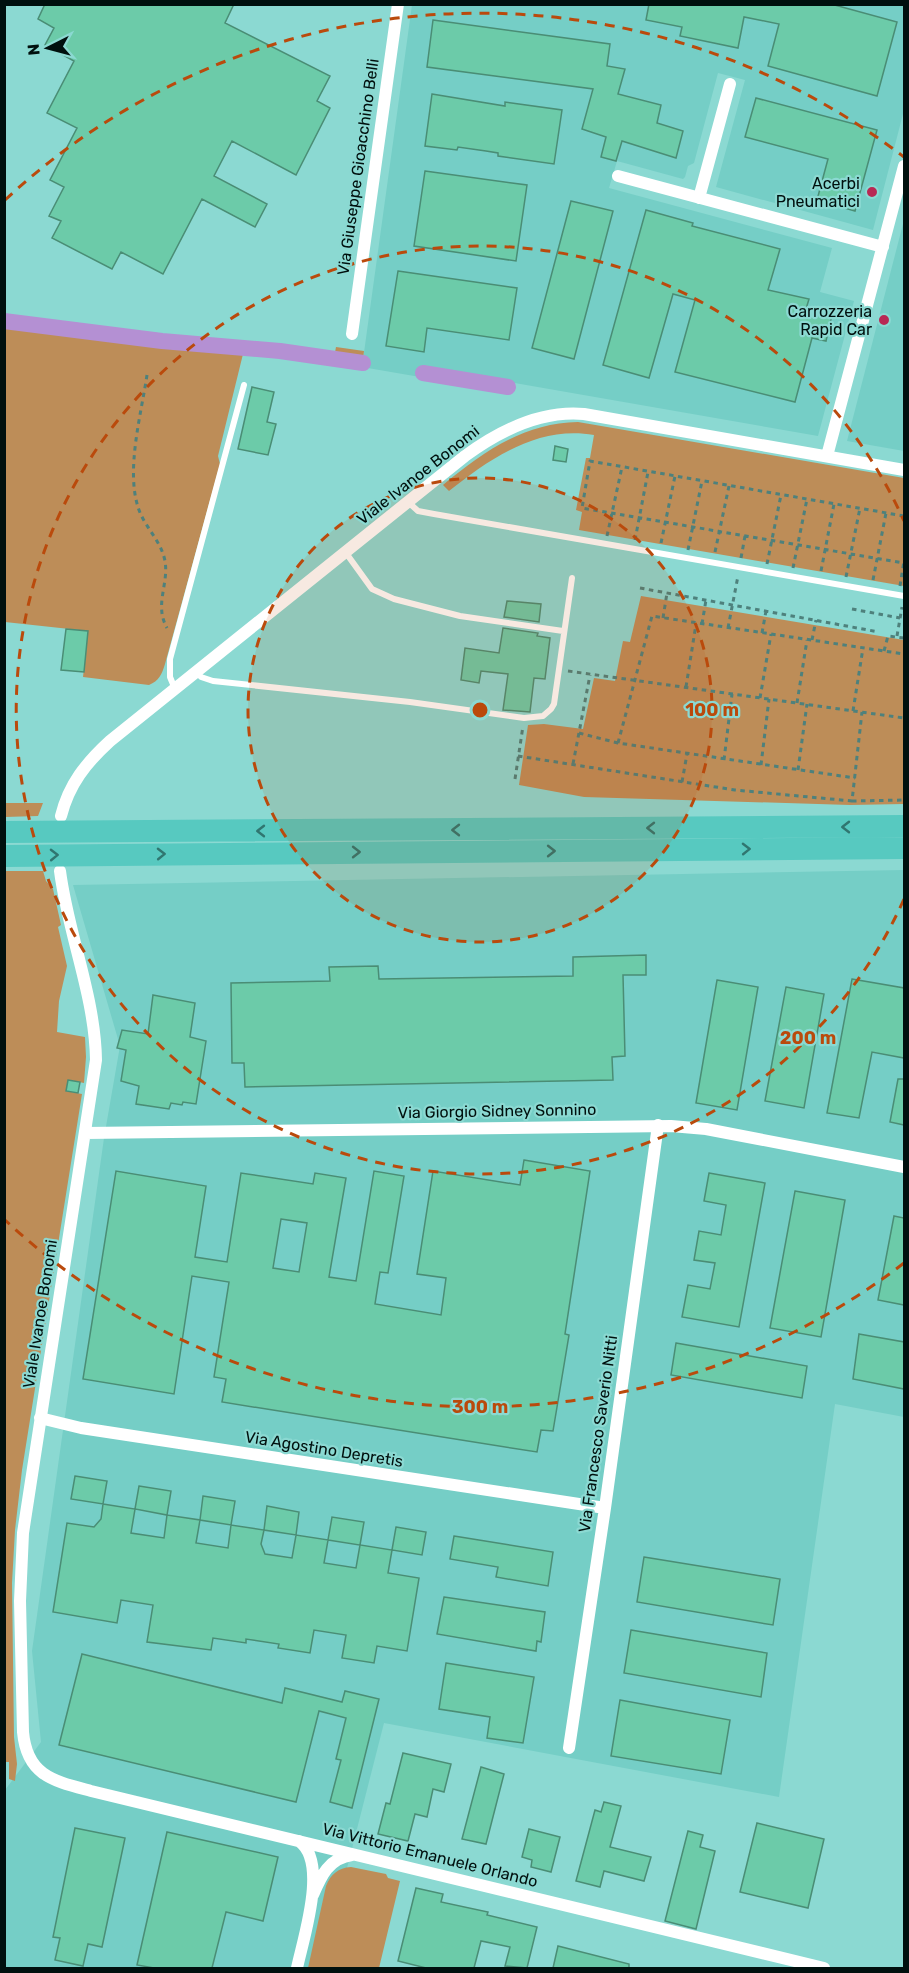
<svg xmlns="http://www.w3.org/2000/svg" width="909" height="1973" font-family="Rubik,sans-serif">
  <rect width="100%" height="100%" fill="#8bd9d2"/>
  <path fill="#75cec6" d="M412 5H904V110L873 230 716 187 745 80 718 73 694 163 688 166 685 177 683 179 617 161 609 188 832 248 820 292 854 301 818 436 509 382 507 392 362 367Z
    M904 220V451L847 441Z
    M904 870V1417L835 1404 779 1797 384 1723 345 1876 376 1968H5V1790L41 1742 32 1651 104 1138 120 1046 73 885Z"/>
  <path fill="#bd8d58" d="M4 328 51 331 243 354 218 456 220 464 165 664C162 674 159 681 149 685L83 677 88 631 5 622Z
    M336 347 364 351 362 367 333 363Z
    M578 422 904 478V586L579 530 582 512 576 510 586 458H590L594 435C539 425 490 458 449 491L443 485C483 452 524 423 578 422Z
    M641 596 904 640V804L850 805 584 797 519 785 528 725 544 724 583 729 594 678 615 681 623 641 630 642Z
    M4 803H43L38 816 5 817Z
    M4 871H43L46 881 53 889 61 925 58 927 67 966 59 1001 57 1032 85 1037 86 1057 84 1083 69 1080 66 1091 82 1094 22 1470 15 1530 12 1583 14 1737 17 1764 15 1781 9 1779V1762H4Z
    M351 1867 386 1874 388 1878 400 1881 379 1968H308L326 1886C331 1874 338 1868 351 1867Z"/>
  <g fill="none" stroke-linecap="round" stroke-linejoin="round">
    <path stroke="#b490d3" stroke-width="16" d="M4 321 162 341 280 351 363 363
      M423 373 508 387"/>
  </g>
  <path fill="#6ccba9" stroke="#4a8d75" stroke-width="1.5" fill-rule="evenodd" d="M45 4H234L225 23 330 76 317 101 330 108 296 175 232 141 214 176 267 204 255 227 202 199 163 274 121 252 112 269 52 238 61 221 49 216 64 187 50 180 77 128 47 113 74 61 45 45 54 28 38 19Z
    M649 4H831L897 22 877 96 768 66 779 24 744 17 738 48 680 36 682 27 646 20Z
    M433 20 610 44 607 66 625 69 618 94 661 105 657 123 683 131 676 158 622 141 616 161 601 157 606 137 582 129 593 89 427 67Z
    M432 94 505 106V102L562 110 554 164 498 156V153L486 151 458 147 457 150 425 146Z
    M756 98 877 130 855 211 817 200 828 159 745 137Z
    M425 171 527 185 516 261 414 246Z
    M571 201 613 211 574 359 532 348Z
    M646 210 693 223 692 226 780 249 768 290 809 299 806 309 832 315 826 341 812 338 795 402 675 372 695 300 673 294 649 378 603 365Z
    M398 271 517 288 509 340 427 328 424 352 386 346Z
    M252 387 274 392 267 422 276 424 268 455 238 449Z
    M555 446 568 449 566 462 553 460Z
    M507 601 541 604 539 622 504 617Z
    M503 628 538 633 537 636 550 638 545 679 534 678 530 712 503 710 508 674 481 671 479 683 461 680 465 648 499 653Z
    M66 629 88 631 84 672 61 670Z
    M646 955V975H623L625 1056 612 1057 613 1080 245 1087 244 1063H232L231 983 330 981 329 967 378 966 379 979 573 976V957Z
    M852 979 904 988V1058L872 1052 859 1118 827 1113Z
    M717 980 758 987 737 1110 696 1103Z
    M786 987 824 994 804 1108 765 1101Z
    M153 995 195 1003 190 1037 206 1041 196 1104 183 1102 182 1105 171 1103 169 1109 136 1104 139 1086 121 1081 126 1050 117 1048 122 1030 148 1034Z
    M898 1079H904V1125L890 1122Z
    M68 1080 80 1082 78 1093 66 1091Z
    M524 1160 590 1171 565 1334 569 1335 553 1431 541 1430 537 1452 222 1402 226 1379 214 1377 229 1282 192 1276 174 1394 83 1379 116 1171 206 1186 195 1257 227 1262 241 1173 313 1184 315 1173 346 1178 329 1277 356 1281 374 1171 404 1176 388 1273 380 1272 375 1304 441 1315 446 1278 417 1274 433 1171 520 1185ZM281 1219 307 1223 299 1272 273 1268Z
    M709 1173 765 1183 739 1327 682 1317 688 1285 710 1289 715 1263 694 1260 699 1231 721 1235 726 1205 704 1201Z
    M795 1191 845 1200 821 1337 770 1328Z
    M894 1216 904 1218V1305L878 1300Z
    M859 1334 904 1342V1389L853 1379Z
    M676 1343 807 1366 802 1398 671 1375Z
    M75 1476 107 1481 103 1504 71 1499Z
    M139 1486 171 1491 167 1515 135 1509Z
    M203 1496 235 1501 231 1525 200 1520Z
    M103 1504 135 1509 131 1533 164 1538 167 1515 200 1520 196 1543 228 1548 231 1525 264 1530 261 1544 265 1554 292 1558 296 1535 328 1540 332 1517 364 1522 360 1545 392 1550 388 1573 419 1578 407 1651 377 1646 374 1663 342 1658 346 1635 314 1630 310 1653 278 1648 279 1644 246 1639V1643L213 1638 211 1650 147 1642 153 1605 121 1600 117 1623 53 1612 67 1523 94 1527 101 1519ZM328 1540 360 1545 356 1568 324 1563Z
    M267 1506 299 1512 296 1535 264 1530Z
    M396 1527 426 1532 422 1555 392 1550Z
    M454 1536 553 1552 548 1586 496 1577 498 1567 450 1559Z
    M644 1557 780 1579 773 1625 637 1602Z
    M444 1597 545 1612 541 1642 537 1641 536 1651 437 1634Z
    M631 1630 767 1653 761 1697 624 1673Z
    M82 1654 282 1703 285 1688 342 1702 345 1691 379 1699 352 1808 330 1802 341 1760 336 1759 346 1718 319 1711 296 1802 59 1745Z
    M446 1663 534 1677 523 1743 487 1738 490 1717 439 1709Z
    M620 1700 730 1720 721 1774 611 1756Z
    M403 1753 451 1764 444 1792 433 1789 427 1817 415 1814 408 1841 378 1834 386 1803 390 1804Z
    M481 1767 504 1774 486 1844 462 1839Z
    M604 1802 621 1806 610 1847 651 1857 644 1881 604 1871 600 1887 576 1881 595 1810 601 1812Z
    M757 1823 824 1839 808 1908 740 1892Z
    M75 1828 125 1838 102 1947 88 1944 83 1966 55 1960 60 1938 53 1937Z
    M529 1829 560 1837 551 1872 531 1867 532 1860 522 1857Z
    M688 1831 703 1835 700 1847 715 1851 696 1929 665 1921Z
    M167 1832 278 1857 263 1921 226 1912 212 1968H154L137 1965Z
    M416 1888 443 1894 441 1902 488 1912 487 1915 537 1927 527 1968 505 1966 510 1947 481 1941 474 1968H426L398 1961Z
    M558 1946 629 1964V1968H553Z"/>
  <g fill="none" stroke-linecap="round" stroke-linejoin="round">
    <path stroke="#4e817c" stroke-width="3" stroke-dasharray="4.5 4.5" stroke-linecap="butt" d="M147 375C141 415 126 469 138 507 144 527 161 540 165 561 169 584 154 605 167 628
      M904 516 590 461 582 508 904 563
      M607 536 622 467
      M635 540 648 472
      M661 543 675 476
      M688 550 702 481
      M715 552 729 486
      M741 558 745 536
      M767 564 781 495
      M793 568 807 499
      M821 571 834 504
      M846 577 860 508
      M873 580 886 513
      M900 586 904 561
      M640 588 879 632
      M852 609 900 618
      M663 618 667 593
      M702 624 706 600
      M728 628 738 576
      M762 633 766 611
      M897 636 902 607
      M812 640 816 620
      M884 651 888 636 904 638
      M568 671 904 718
      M686 687 696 624
      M760 698 771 634
      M797 703 807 640
      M853 711 863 648
      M579 733 618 743 855 778
      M618 743 652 616 904 654
      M518 756 735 790 852 801 862 712
      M724 760 732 694
      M573 764 590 675
      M761 765 769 699
      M798 770 807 704
      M515 779 523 726
      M682 782 687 754
      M852 801 904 800"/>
    <path stroke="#fff" stroke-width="6" d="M408 502 418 511 434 514 904 596
      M346 553 372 589 394 599 460 616 563 631
      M197 672 201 677 213 681 410 702 524 718 543 716 551 709 554 704 572 578
      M175 689 170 677V659L244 385"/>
    <path stroke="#fff" stroke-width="12" d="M618 176 883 247
      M699 198 730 84
      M352 334 398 4
      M827 456 904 166
      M61 816C69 784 86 763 110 741L465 456C499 431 540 410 584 414L904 470
      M60 871C68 934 95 996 96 1060L23 1533 20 1601 23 1732C27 1776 54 1781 91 1791L824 1968
      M85 1133 671 1126 706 1129 904 1167
      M40 1418 81 1428 605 1508
      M569 1748 605 1508 658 1125
      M313 1895C321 1876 329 1858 352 1855
      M297 1968C303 1939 329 1862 299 1841"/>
    <path stroke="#57c9c0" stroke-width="22" d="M4 832 904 826
      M4 856 904 848"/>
  </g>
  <defs><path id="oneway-chevron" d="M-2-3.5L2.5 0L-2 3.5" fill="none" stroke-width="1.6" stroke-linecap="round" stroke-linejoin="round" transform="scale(1.5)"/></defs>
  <g stroke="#307670">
    <use href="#oneway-chevron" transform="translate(846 827) rotate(180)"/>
    <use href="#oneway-chevron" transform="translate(651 828) rotate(180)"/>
    <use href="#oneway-chevron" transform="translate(456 830) rotate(180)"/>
    <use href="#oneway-chevron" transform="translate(261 831) rotate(180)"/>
    <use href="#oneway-chevron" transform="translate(746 849) rotate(-1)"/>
    <use href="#oneway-chevron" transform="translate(551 851)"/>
    <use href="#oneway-chevron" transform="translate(356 852)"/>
    <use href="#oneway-chevron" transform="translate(161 854) rotate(-1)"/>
    <use href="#oneway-chevron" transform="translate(54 855) rotate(-1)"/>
  </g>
  <circle cx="480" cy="710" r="232" fill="#ba4a0c" fill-opacity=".12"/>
  <g fill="none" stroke="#ba4a0c" stroke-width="3" stroke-dasharray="10 8">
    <circle cx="480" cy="710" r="232"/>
    <path d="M904 899A464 464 0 1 1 904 521"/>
    <path d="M904 1263A697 697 0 0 1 5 1220M5 200A697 697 0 0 1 904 157"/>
  </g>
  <g fill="#b82854" stroke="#8bd9d2" stroke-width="2">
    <circle cx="872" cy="192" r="6"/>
    <circle cx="884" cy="320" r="6"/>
  </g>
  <g text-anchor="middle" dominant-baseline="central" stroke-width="4.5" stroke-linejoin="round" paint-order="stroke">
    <g font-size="16" fill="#00100e" stroke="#8bd9d2">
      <text transform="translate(358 167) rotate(-82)">Via Giuseppe Gioacchino Belli</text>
      <text transform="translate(418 475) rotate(-38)">Viale Ivanoe Bonomi</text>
      <text transform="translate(497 1111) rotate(-1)">Via Giorgio Sidney Sonnino</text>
      <text transform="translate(40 1314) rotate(-81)">Viale Ivanoe Bonomi</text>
      <text transform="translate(598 1434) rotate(-82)">Via Francesco Saverio Nitti</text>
      <text transform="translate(324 1449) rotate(9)">Via Agostino Depretis</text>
      <text transform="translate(430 1855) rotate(14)">Via Vittorio Emanuele Orlando</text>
    </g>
    <g font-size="16" fill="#00100e" stroke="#8bd9d2" text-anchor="end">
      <text x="860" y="183">Acerbi<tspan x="860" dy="18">Pneumatici</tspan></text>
      <text x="872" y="311">Carrozzeria<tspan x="872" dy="18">Rapid Car</tspan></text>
    </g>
  </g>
  <circle cx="480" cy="710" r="9" fill="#ba4a0c" stroke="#8bd9d2" stroke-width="3"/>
  <g font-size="18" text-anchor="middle" font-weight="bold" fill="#ba4a0c" stroke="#8bd9d2" stroke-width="4.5" stroke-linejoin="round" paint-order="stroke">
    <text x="712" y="716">100 m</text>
    <text x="808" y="1044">200 m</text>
    <text x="480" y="1413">300 m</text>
  </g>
  <rect width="909" height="1973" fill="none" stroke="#00100e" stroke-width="12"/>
  <g transform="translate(48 48) rotate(264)" stroke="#8bd9d2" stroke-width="4.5" paint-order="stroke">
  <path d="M0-4.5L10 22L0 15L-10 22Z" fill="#00100e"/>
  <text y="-9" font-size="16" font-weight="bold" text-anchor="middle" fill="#00100e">N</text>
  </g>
</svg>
